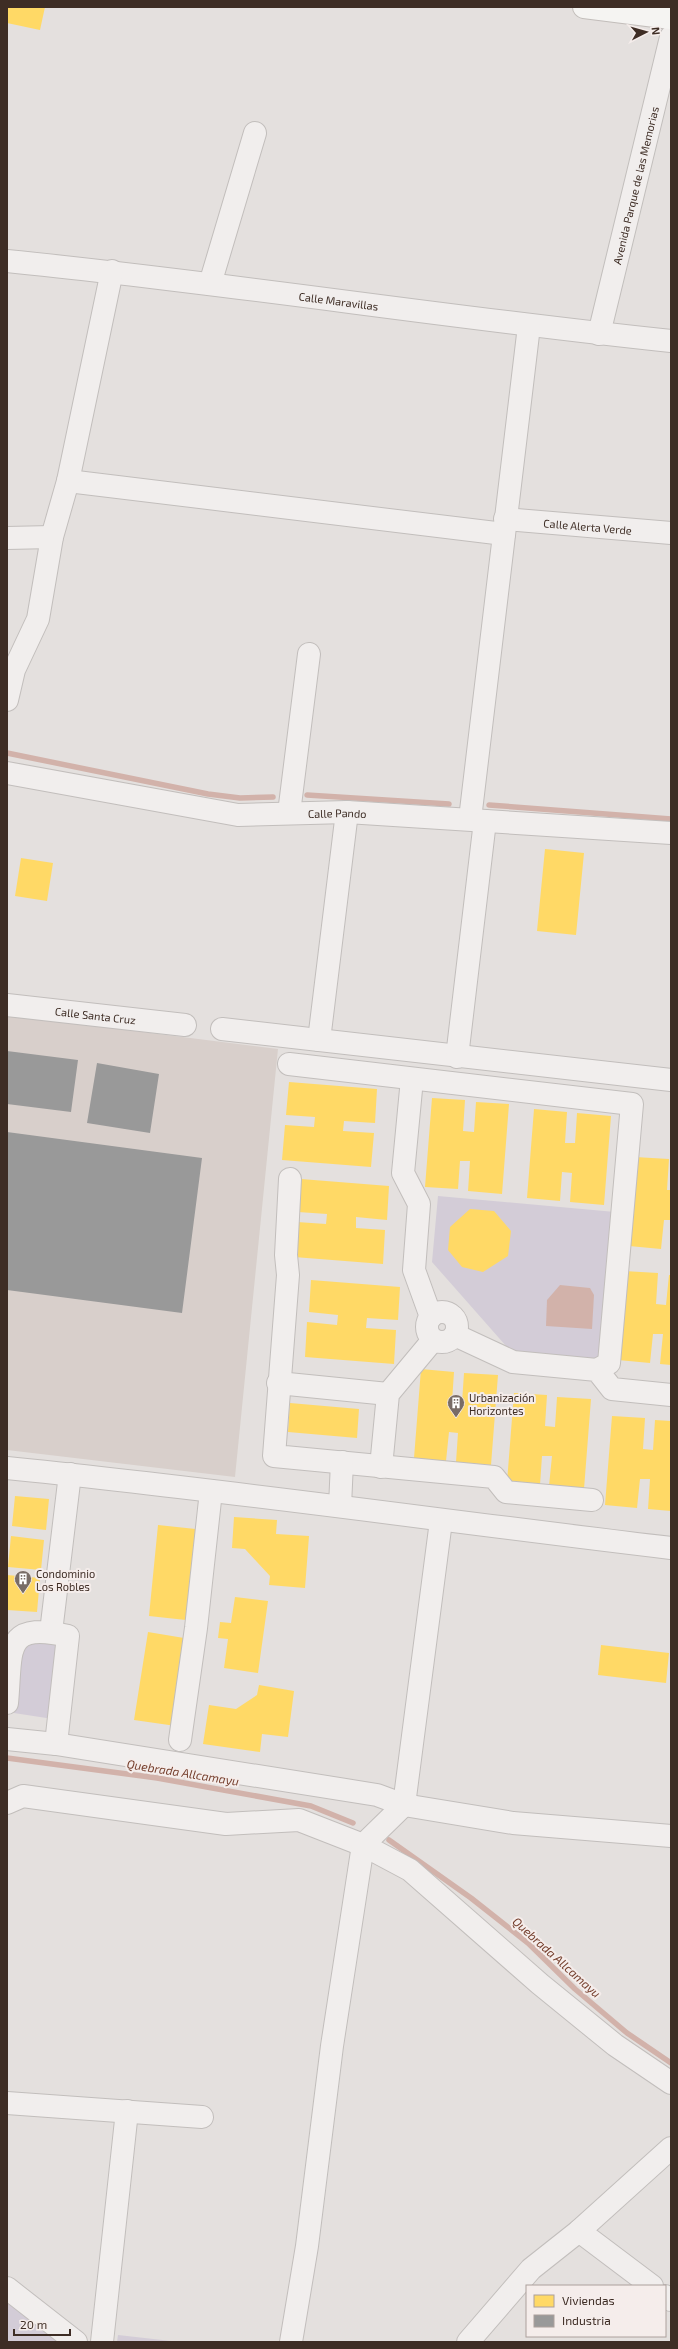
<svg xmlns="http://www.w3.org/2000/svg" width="678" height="2349" font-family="'Exo 2',sans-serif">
  <rect width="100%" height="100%" fill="#e4e0de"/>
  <path fill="#d8cfcb" d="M7 1015 278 1049 235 1477 7 1450Z"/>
  <path fill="#d3ccd7" d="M438 1196 615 1212 599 1362 513 1354 432 1262Z
    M26 1641 58 1644 53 1719 14 1713 20 1645Z
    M7 2300 61 2342H7Z
    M118 2335 180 2342H117Z"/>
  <path fill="#d2b2aa" d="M560 1285 590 1288 594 1295 592 1329 546 1326 547 1300Z"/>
  <path fill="#ffd966" d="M7 7H45L40 30 7 23Z
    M545 849 584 853 576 935 537 931Z
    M21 858 53 863 47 901 15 896Z
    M289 1082 377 1089 375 1123 344 1121 343 1131 374 1133 371 1167 282 1160 285 1125 314 1127 315 1117 286 1115Z
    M432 1098 465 1100 463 1131 474 1132 476 1102 509 1104 502 1194 468 1191 470 1161H460L458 1189 425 1187Z
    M534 1109 567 1112 565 1143H575L577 1113 611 1116 604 1205 570 1202 572 1173 562 1172 560 1201 527 1198Z
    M635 1157 669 1159 667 1190H671V1220H664L661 1249 629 1246Z
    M301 1179 389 1186 387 1220 356 1217V1228L385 1230 383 1264 294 1257 297 1222 326 1224 327 1214 298 1212Z
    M470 1209 494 1211 511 1231 508 1256 483 1272 462 1267 448 1250 450 1227Z
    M624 1271 658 1273 656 1304 666 1305 669 1275H671V1365L660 1364 663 1334H653L650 1363 618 1360Z
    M311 1280 400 1287 398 1320 367 1318 366 1328 396 1330 394 1364 305 1357 307 1322 337 1325 338 1315 309 1312Z
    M421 1369 454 1372 452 1402 462 1403 464 1373 498 1375 491 1465 456 1462 458 1433 449 1432 446 1461 414 1458Z
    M514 1393 547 1395 545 1426 555 1427 557 1397 591 1399 584 1489 549 1486 552 1456H542L540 1485 507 1482Z
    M290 1403 359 1409 357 1438 288 1432Z
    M612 1416 645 1418 643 1449 653 1450 655 1420 671 1421V1511L648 1509 650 1479H640L637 1508 605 1505Z
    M15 1496 49 1499 46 1530 12 1526Z
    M234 1517 277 1520 276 1534 309 1536 305 1588 269 1585 270 1576 245 1549 232 1548Z
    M158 1525 205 1530 195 1621 149 1616Z
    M11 1536 44 1540 41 1570 8 1567Z
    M7 1575 40 1578 37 1612 7 1610Z
    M235 1597 268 1601 258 1673 224 1668 228 1639 218 1638 220 1622 231 1623Z
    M148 1632 190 1639 176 1726 134 1720Z
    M601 1645 669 1653 666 1683 598 1675Z
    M259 1685 294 1691 288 1737 262 1734 260 1752 203 1744 209 1705 236 1709 257 1695Z"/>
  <path fill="#999" d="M7 1051 78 1060 71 1112 7 1104Z
    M97 1063 159 1074 150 1133 87 1123Z
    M7 1132 202 1158 182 1313 7 1290Z"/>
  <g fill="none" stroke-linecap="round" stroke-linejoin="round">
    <path stroke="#d2b2aa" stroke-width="5.5" d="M7 753 208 794 240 798 273 797
      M307 795 449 804
      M489 805 671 819
      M7 1758 157 1778 311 1806 353 1823
      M389 1840 471 1898 528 1943 575 1989 627 2033 671 2063"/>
    <defs>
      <g id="minor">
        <path id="s1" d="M7 261C229 283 449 318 671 341"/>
        <path d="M210 284 255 133"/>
        <path id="s2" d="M599 334 671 37"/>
        <path d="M68 481 504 534"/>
        <path id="s3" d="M505 519 671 533"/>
        <path d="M7 538 52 537"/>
        <path d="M7 700 14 670 38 619 52 537 68 481 112 271"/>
        <path id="s4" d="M7 773 238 815 347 812 671 833"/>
        <path d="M289 813 309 654"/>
        <path d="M470 819 529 326"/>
        <path id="s5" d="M7 1005 185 1025"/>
        <path d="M222 1029 671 1080"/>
        <path d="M319 1040 347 812"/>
        <path d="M457 1057 485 821"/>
        <path d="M289 1064 632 1104 609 1363 597 1370"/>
        <path d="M412 1079 403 1173 419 1204 414 1270 431 1317"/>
        <path d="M290 1179 286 1255 288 1275 274 1456 494 1477 506 1492 592 1500"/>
        <circle cx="442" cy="1327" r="15"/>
        <path d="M455 1335 513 1362 597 1370 612 1389 671 1395"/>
        <path d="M278 1383 388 1394"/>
        <path d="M381 1467 388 1394 433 1340"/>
        <path d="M7 1468C229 1490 450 1522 671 1548"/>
        <path d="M340 1506 342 1462"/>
        <path d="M51 1632 70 1474"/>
        <path d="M7 1703C12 1651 2 1621 68 1636L56 1744"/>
        <path d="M7 1739 56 1744 377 1795 404 1805 513 1823 671 1836"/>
        <path d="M180 1740 196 1628 211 1491"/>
        <path d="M7 1803 23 1796 226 1824 299 1820 363 1845 410 1870 540 1984 615 2045 671 2083"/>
        <path d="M7 2103 202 2117"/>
        <path d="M579 2231 652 2286"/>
        <path d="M7 2288 76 2342"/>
        <path d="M665 2296 671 2300"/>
        <path d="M102 2342 127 2111"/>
        <path d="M291 2342 307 2246 332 2046 363 1845 404 1805 441 1521"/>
        <path d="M468 2342 531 2269 579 2231 671 2148"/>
      </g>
      <path id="major" d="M584 7 671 18"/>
    </defs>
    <use href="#minor" stroke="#c2bebc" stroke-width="24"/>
    <use href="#major" stroke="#c2bdba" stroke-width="24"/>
    <use href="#minor" stroke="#f1eeed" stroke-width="22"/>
    <use href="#major" stroke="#f5f4f2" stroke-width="22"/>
  </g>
  <defs>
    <symbol id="building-pin" viewBox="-11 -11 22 30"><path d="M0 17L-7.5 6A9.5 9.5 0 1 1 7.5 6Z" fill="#786c66" stroke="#f5edeb"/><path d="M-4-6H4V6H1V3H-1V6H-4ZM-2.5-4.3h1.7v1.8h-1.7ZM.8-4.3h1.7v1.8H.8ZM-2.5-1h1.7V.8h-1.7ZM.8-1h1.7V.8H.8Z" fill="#fff"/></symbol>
  </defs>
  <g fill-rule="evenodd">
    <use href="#building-pin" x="446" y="1393" width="20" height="27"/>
    <use href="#building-pin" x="13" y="1569" width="20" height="27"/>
  </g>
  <g text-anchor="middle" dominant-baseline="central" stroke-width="4" stroke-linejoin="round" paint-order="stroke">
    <g font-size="11" fill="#3e2d25" stroke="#f5edeb">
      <text stroke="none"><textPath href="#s2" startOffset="153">Avenida Parque de las Memorias</textPath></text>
      <text stroke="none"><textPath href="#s1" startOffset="334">Calle Maravillas</textPath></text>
      <text stroke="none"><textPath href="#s3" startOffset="83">Calle Alerta Verde</textPath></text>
      <text stroke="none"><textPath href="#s4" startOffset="334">Calle Pando</textPath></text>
      <text stroke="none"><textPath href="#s5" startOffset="89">Calle Santa Cruz</textPath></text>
    </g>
    <g font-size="11" fill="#3e2d25" stroke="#f5edeb" text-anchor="start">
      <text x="469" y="1397">Urbanización<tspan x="469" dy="13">Horizontes</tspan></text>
      <text x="36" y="1573">Condominio<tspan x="36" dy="13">Los Robles</tspan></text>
    </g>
    <g font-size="12" font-style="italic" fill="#743e2c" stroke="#f5edeb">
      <text transform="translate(183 1772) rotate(9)">Quebrada Allcamayu</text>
      <text transform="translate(557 1957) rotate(42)">Quebrada Allcamayu</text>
    </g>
  </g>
  <rect width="678" height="2349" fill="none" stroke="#3e2d25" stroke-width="16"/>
  <rect x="526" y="2285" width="140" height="52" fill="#f5edeb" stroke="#aca09c"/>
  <rect x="534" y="2295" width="20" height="12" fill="#ffd966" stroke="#aca09c"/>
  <text x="562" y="2305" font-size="12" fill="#3e2d25">Viviendas</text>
  <rect x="534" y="2315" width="20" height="12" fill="#999999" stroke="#aca09c"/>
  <text x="562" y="2325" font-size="12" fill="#3e2d25">Industria</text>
  <g transform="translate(646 32) rotate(84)" stroke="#f5edeb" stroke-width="3" paint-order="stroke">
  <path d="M0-3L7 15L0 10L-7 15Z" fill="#3e2d25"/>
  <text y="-6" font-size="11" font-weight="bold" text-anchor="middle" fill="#3e2d25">N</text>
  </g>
  <path d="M14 2329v6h56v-6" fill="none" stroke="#3e2d25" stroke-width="2"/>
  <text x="20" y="2329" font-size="12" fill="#3e2d25" stroke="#f5edeb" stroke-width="3" paint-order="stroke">20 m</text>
</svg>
